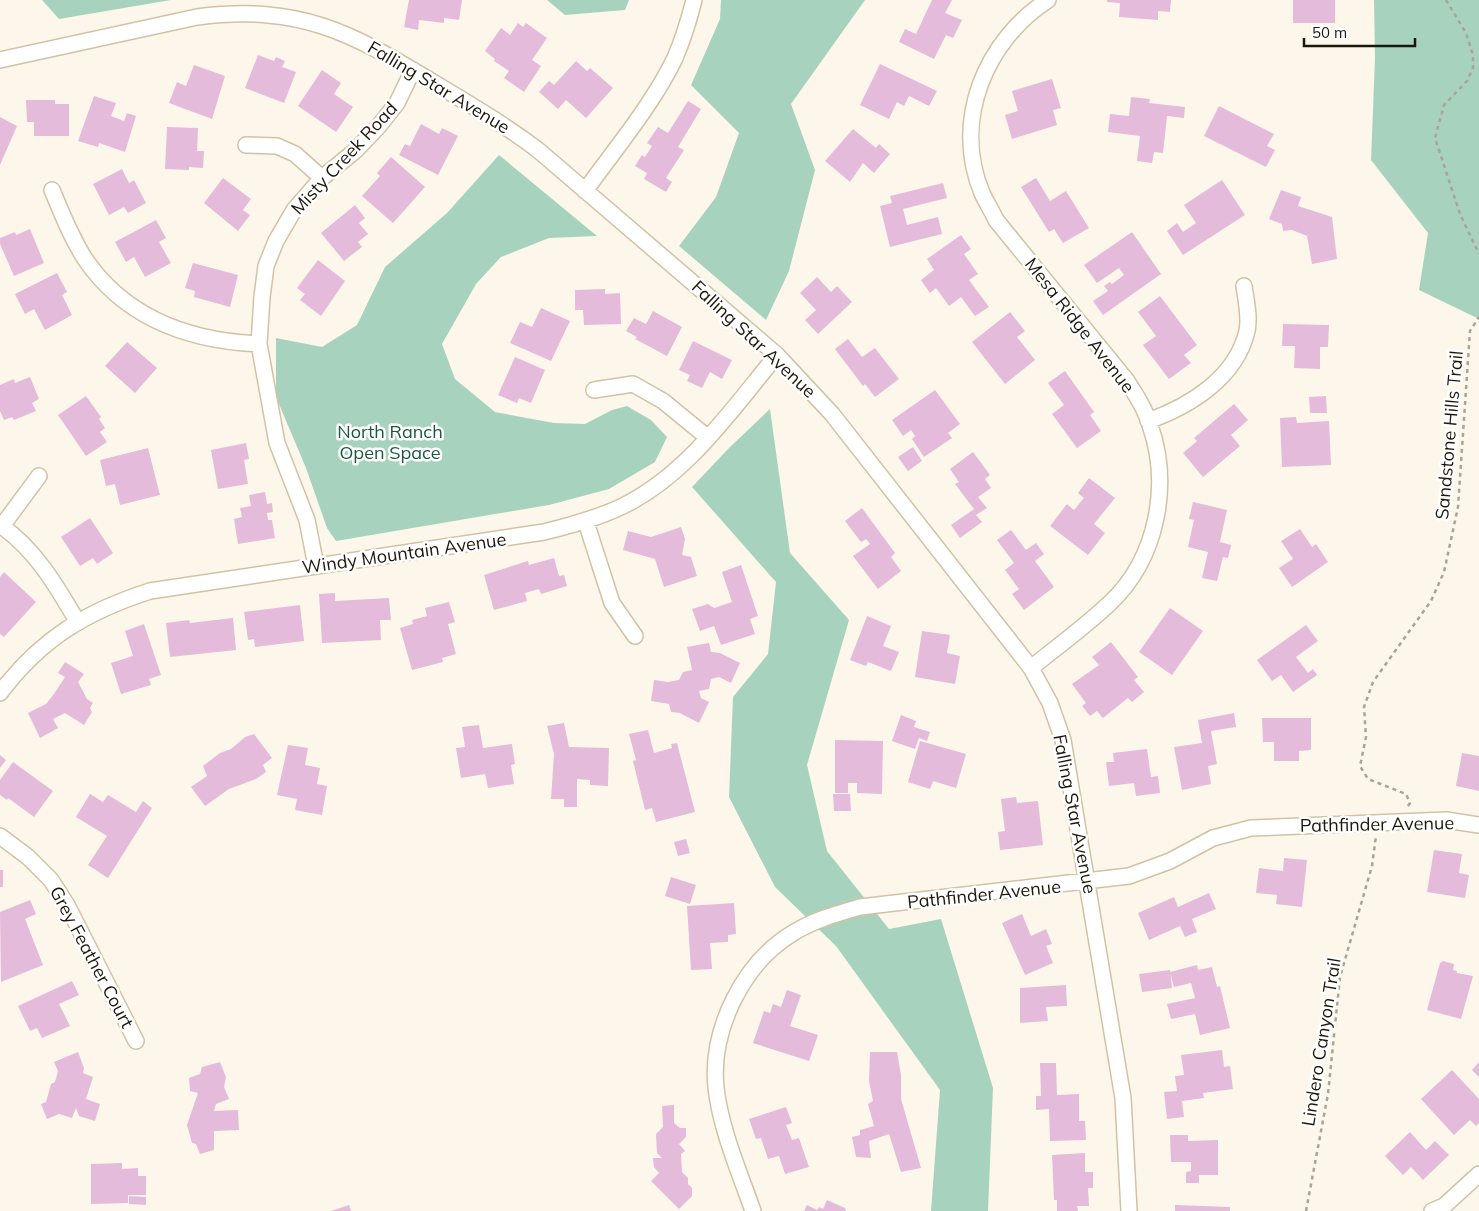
<svg xmlns="http://www.w3.org/2000/svg" width="1479" height="1211" font-family="Mulish,sans-serif">
  <rect width="100%" height="100%" fill="#fdf7eb"/>
  <path fill="#a7d3be" d="M42 0H171L59 19Z
    M547 0H629L625 10 565 15Z
    M721 0H865L791 104 815 170 789 271 766 320 679 246 716 197 739 133 691 85 720 19Z
    M1374 0H1479V319L1419 290 1428 233 1371 160 1375 58Z
    M499 155 597 236 549 238 501 257 476 284 442 344 455 379 495 412 554 423 585 424 612 410 627 406 651 420 667 437 655 462 609 489 549 505 336 541 327 528 306 468 276 397V338L322 347 357 325 385 267 447 213Z
    M770 409 790 553 849 620 807 765 827 851 889 929 941 919 993 1088 988 1211H931L940 1090 836 946 775 887 729 797 733 697 768 654 776 582 692 487 729 448Z"/>
  <path fill="#e4bbda" d="M409 0H462L459 20 444 18V23L419 20 418 30 404 27Z
    M932 0H952L945 13 962 20 953 38 946 35 934 59 899 42 905 29 916 34Z
    M1107 0H1171L1170 12 1158 11V20L1119 17 1120 3 1107 2Z
    M1293 0H1335V23H1293Z
    M518 23 523 27 526 23 547 38 532 60 541 66 524 92 504 78 509 71 494 61 495 59 485 51 501 28 510 35Z
    M258 55 274 61 276 57 285 61 282 67 296 72 284 103 245 88Z
    M576 61 587 71 590 68 613 88 586 118 566 100 558 109 539 92 549 81 554 85Z
    M880 64 937 91 929 106 909 96 904 106 897 102 889 119 860 105Z
    M194 65 225 76 212 119 169 103 177 82 186 86Z
    M322 70 341 83 334 94 353 107 336 132 298 106Z
    M1052 79 1061 108 1053 110 1057 125 1012 139 1005 115 1018 111 1012 91Z
    M94 96 116 103 111 116 124 121 127 113 136 116 125 152 99 143 98 147 78 141Z
    M1131 97 1150 99 1149 103 1185 107 1184 118 1167 116 1163 153 1154 152 1152 163 1137 161 1140 136 1108 132 1110 114 1129 116Z
    M26 100H55V104H69V136H34V122H27Z
    M688 101 701 109 678 147 684 150 666 178 672 182 666 192 644 179 647 173 635 166 642 155 645 157 652 146 647 143 658 127 668 133Z
    M1219 106 1274 134 1267 146 1275 150 1266 167 1204 136Z
    M0 117 17 126 0 165Z
    M421 124 439 134 442 128 458 136 438 175 399 155 405 144 410 146Z
    M167 127 198 128 197 151H204L203 168 189 167V170L165 169Z
    M853 129 876 148 879 144 890 154 874 173 863 163 850 182 825 161Z
    M391 157 425 187 393 223 362 196 380 176 377 173Z
    M122 169 129 183 134 180 146 203 128 213 124 207 109 215 93 184Z
    M223 178 251 199 243 210 250 215 238 231 204 203Z
    M1036 178 1050 201 1066 191 1089 228 1063 243 1054 229 1049 232 1021 187Z
    M1222 180 1245 215 1183 255 1167 231 1177 223 1183 232 1196 223 1184 205Z
    M943 183 947 198 903 209 907 225 938 217 942 234 890 247 880 206 892 203 890 196Z
    M1281 190 1301 197 1298 206 1332 217 1337 259 1312 264 1307 236 1292 230 1283 231 1282 224 1269 219Z
    M355 205 365 218 359 223 368 234 358 242 362 247 344 261 321 233Z
    M156 220 166 238 159 242 171 263 145 277 134 257 126 262 115 242Z
    M30 229 44 263 14 276 0 244V238L15 232 16 235Z
    M1132 232 1161 274 1103 315 1093 301 1108 291 1104 286 1110 282 1112 284 1124 275 1119 268 1097 283 1084 265Z
    M961 235 971 249 964 254 978 274 969 280 989 307 975 316 961 297 949 306 936 288 930 293 921 280 934 270 927 259Z
    M318 260 345 281 321 316 300 300 305 294 297 288Z
    M193 263 238 275 230 307 194 297 195 291 185 288Z
    M57 273 67 292 62 295 72 315 45 330 34 309 25 314 15 294Z
    M817 277 831 292 837 286 852 302 818 334 805 320 816 310 800 293Z
    M605 289V294L620 293 621 324 584 325 583 310H575V290Z
    M1160 296 1197 345 1184 355 1191 363 1169 379 1143 345 1156 336 1138 312Z
    M541 308 570 321 551 361 510 343 520 322 532 327Z
    M653 311 682 327 667 356 635 339 637 337 626 331 634 318 646 324Z
    M1010 312 1025 331 1017 337 1035 360 1005 384 972 342Z
    M1283 324 1329 325 1328 347H1320V369L1294 368 1295 346H1282Z
    M848 339 862 357 875 348 899 379 875 397 865 384 863 386 835 349Z
    M693 341 732 360 722 379 710 372 702 388 687 381 690 375 679 370Z
    M127 342 157 368 135 393 105 366Z
    M515 357 545 370 531 403 519 398 517 403 498 395Z
    M1065 371 1094 412 1090 415 1101 431 1077 448 1052 414 1064 405 1048 383Z
    M30 377 39 399 32 403 36 411 14 420 12 417 4 420 0 411V385L14 379 15 383Z
    M935 390 960 424 948 433 952 438 924 457 912 439 915 436 911 430 903 436 892 420Z
    M86 396 101 417 99 419 105 428 100 432 107 442 86 456 58 415Z
    M1326 396 1327 413H1310L1309 397Z
    M1234 404 1248 420 1231 435 1240 446 1203 477 1183 453 1197 441 1194 438Z
    M1296 417 1297 423 1329 421 1331 465 1282 467 1280 418Z
    M246 443 249 459 244 460 248 484 218 489 211 450Z
    M913 447 922 461 908 471 898 457Z
    M148 448 160 495 120 505 115 484 106 486 100 460Z
    M973 452 990 475 985 479 991 488 978 497 987 508 976 515 982 522 960 538 951 525 974 509 955 484 959 482 950 469Z
    M1089 478 1115 498 1094 524 1105 533 1088 555 1050 526 1067 504 1074 510 1084 498 1078 493Z
    M265 492 267 504 272 503 273 512 267 513 268 520H272L275 538 238 544 234 519 242 517 240 508 251 506 249 495Z
    M1193 502 1227 510 1220 542 1231 545 1228 558 1223 557 1217 581 1202 578 1208 552 1188 547 1194 520 1189 519Z
    M862 508 895 553 891 557 901 571 878 589 853 556 870 544 866 539 861 542 845 521Z
    M90 518 113 553 97 564 93 558 80 566 61 537Z
    M681 527 685 539 682 555 691 557 697 576 664 587 655 559 623 550 628 531 651 537Z
    M1300 529 1312 547 1316 544 1328 562 1292 587 1279 568 1293 559 1281 541Z
    M1011 530 1026 550 1036 543 1044 554 1035 561 1054 587 1024 610 1012 594 1019 589 1005 570 1014 563 997 540Z
    M554 558 559 576 564 575 567 586 541 594 539 589 525 593 527 601 494 610 484 575 528 561 529 565Z
    M741 565 758 616 750 619 755 634 721 645 714 626 700 631 692 609 708 604 714 608 732 602 722 572Z
    M4 572 36 602 4 637 0 634V577Z
    M335 593V601L389 598 391 620H380L381 640 322 643 319 594Z
    M449 602 455 622 448 624 456 654 442 658 443 662 412 670 400 628 413 624 412 620 427 616 425 608Z
    M300 605 304 641 255 647 254 639 248 640 244 612Z
    M1170 608 1203 631 1172 675 1139 652Z
    M867 616 891 626 883 646 899 652 891 671 868 662 866 666 850 660Z
    M233 618 236 650 170 657 166 623 189 620 190 623Z
    M144 624 161 675 149 679 151 685 121 694 111 663 133 656 125 631Z
    M1306 625 1318 641 1296 657 1308 673 1313 669 1317 675 1293 692 1281 675 1272 681 1257 660Z
    M922 631 950 635 947 653 960 656 955 684 915 677Z
    M1111 642 1138 677 1134 680 1144 692 1132 702 1128 698 1103 718 1097 711 1090 716 1082 706 1086 703 1072 684 1099 665 1092 657Z
    M709 643 711 652 720 653 740 663 731 683 719 677 711 679 709 689 699 691 701 698 709 702 699 723 680 713 671 712 669 704 651 701 654 680 668 682 679 680 683 672 692 670 687 647Z
    M65 662 84 674 78 682 87 699 93 703 90 708 92 712 84 725 65 713 53 719 58 728 40 738 28 713 46 704 54 694 65 677 58 673Z
    M1234 713 1236 727 1211 731 1217 764 1208 766 1211 784 1182 790 1174 747 1202 743 1198 720Z
    M901 715 916 721 914 727 930 732 927 741 919 738 915 749 892 741Z
    M1262 718H1311V750L1299 751V761H1274V742H1263Z
    M564 723 569 747 609 748 608 786 590 785V780L577 779V807H564V799H551L554 754 547 726Z
    M479 725 483 748 512 744 515 764 511 765 514 784 488 788 485 774 461 778 456 748 465 747 462 727Z
    M648 730 654 753 672 748 671 744 677 743 695 812 656 822 652 808 645 810 633 761 636 760 629 734Z
    M254 734 272 758 263 765 266 772 256 779 229 789 205 806 191 787 207 776 203 766 220 753 231 749 245 737Z
    M835 740 883 741 882 794 857 793V783H848V793H835Z
    M920 741 966 754 956 788 933 781 930 789 908 782Z
    M288 745 308 748 305 765 320 768 317 784 327 786 322 815 295 810 297 799 277 795Z
    M1147 749 1151 777 1158 776 1160 793 1136 796 1134 783 1109 786 1106 762H1114L1113 753Z
    M1462 753 1479 756V791L1456 786Z
    M0 755 6 760 0 768Z
    M13 762 53 791 34 817 8 798 7 800 0 795V780Z
    M90 794 103 802 108 795 136 812 143 801 152 808 108 878 88 865 107 836 76 817Z
    M833 794H850L851 811H834Z
    M1016 797 1017 803 1038 801 1043 845 1000 850 998 832 1005 831 1001 799Z
    M686 839 690 853 678 856 674 842Z
    M1434 850 1462 854 1459 873 1469 875 1465 898 1427 892Z
    M1284 858 1307 860 1302 907 1276 904 1277 895 1256 893 1259 868 1283 871Z
    M0 870H3V887H0Z
    M671 877 696 885 690 904 665 896Z
    M1209 893 1216 909 1192 919 1197 932 1185 937 1180 926 1149 940 1138 913 1174 897 1178 907Z
    M30 900 36 914 25 919 43 965 1 982 0 912Z
    M734 903 736 934 728 935V942L710 943 712 969 691 970 687 906Z
    M1022 914 1031 936 1046 929 1052 944 1046 946 1053 963 1025 975 1002 923Z
    M1443 961 1454 964 1453 970 1457 971V973L1473 976 1461 1019 1427 1010 1440 963Z
    M1197 965 1198 970 1212 967 1217 987 1220 986 1230 1028 1200 1035 1195 1014 1171 1019 1167 1004 1195 998 1191 983 1174 987 1170 972Z
    M1170 970 1172 988 1142 992 1139 974Z
    M72 981 79 995 59 1004 70 1026 42 1038 37 1028 30 1031 18 1006Z
    M1066 985 1067 1006 1046 1007 1048 1021 1020 1023V988Z
    M787 990 801 995 790 1026 818 1035 809 1061 753 1043 764 1011 770 1013 773 1004 781 1007Z
    M1222 1050 1224 1067 1230 1066 1233 1089 1203 1093 1204 1098 1182 1101 1184 1117 1167 1119 1164 1092 1177 1091 1175 1076 1184 1075 1181 1055Z
    M78 1052 84 1068 83 1073 93 1077 86 1099 100 1104 95 1121 79 1116 76 1108 72 1118 59 1114 47 1119 41 1104 46 1102 51 1084 55 1082 58 1071 54 1062Z
    M870 1052H897L901 1075V1099L921 1168 901 1172 889 1134 869 1141 871 1158 856 1157 852 1137 860 1135V1130L874 1126 868 1104 873 1101 869 1081Z
    M220 1062 226 1077 224 1087 229 1099 216 1104 214 1111 238 1110 239 1130 214 1131V1150L200 1154 196 1144 192 1143 187 1125 198 1093 190 1091 189 1078 200 1074 202 1067Z
    M1479 1062V1077L1472 1070Z
    M1040 1063H1056L1057 1095 1079 1094V1121H1085L1086 1140 1050 1141 1049 1109 1036 1110V1096H1041Z
    M1452 1070 1479 1099V1123L1476 1126 1470 1120 1454 1135 1421 1099Z
    M674 1105V1123L680 1128H686V1137L679 1144 685 1151 681 1154 682 1172 688 1178V1184L692 1188V1196L679 1209 651 1181 659 1173 654 1167 653 1158H662L657 1153 656 1134 663 1127 662 1106Z
    M786 1107 792 1123 786 1125 792 1140 799 1138 809 1167 785 1174 779 1156 768 1159 761 1138 756 1139 749 1119Z
    M1410 1132 1426 1150 1435 1141 1449 1155 1423 1180 1411 1167 1403 1175 1385 1156Z
    M1170 1135H1188V1141L1218 1140V1175H1199V1183H1186V1172L1191 1171V1162H1171Z
    M1085 1153V1172H1093V1188H1088L1089 1206H1077L1078 1211H1057V1200H1054L1052 1155Z
    M122 1163V1169L138 1168V1176H146V1195H128V1203L91 1204V1164Z
    M129 1196 146 1197V1205L129 1204Z
    M827 1200 845 1208 846 1211H804L807 1205 817 1210 819 1207 823 1209Z
    M349 1205 351 1211H331Z
    M1175 1205 1230 1207V1211H1175Z"/>
  <g fill="none" stroke-linecap="round" stroke-linejoin="round">
    <defs>
      <path id="minor" d="M0 60 197 17C300 4 350 32 436 84 471 105 505 125 538 150L777 355 832 414 1031 668 1050 703 1063 740 1123 1098 1129 1211
        M246 145 277 146 295 154 322 178
        M52 190C62 214 71 237 85 259 126 319 190 341 259 344
        M585 191C615 149 653 104 675 58 683 39 689 20 694 0
        M594 390 633 384 663 401 707 437
        M1148 421C1190 406 1236 378 1247 331 1250 317 1246 300 1244 286
        M586 522 612 603 635 636
        M0 525C35 549 56 585 77 621
        M2 526 39 476
        M316 566 307 520 277 443 259 344 262 297 266 266 276 241 294 210 322 178 356 150 378 127 397 103 413 70
        M1031 668C1058 646 1086 626 1111 602 1157 558 1171 485 1150 425 1145 409 1136 395 1127 381L996 220C992 211 986 202 982 193 952 121 985 41 1048 0
        M0 693C41 639 85 612 150 591L544 532C572 525 598 518 623 506 688 474 732 409 777 355
        M0 836 28 857 51 880 67 905 136 1041
        M753 1211C739 1171 721 1130 716 1088 710 1030 743 963 793 933 814 920 836 914 860 907L1129 876 1170 861 1213 838 1251 828 1446 820 1479 825
        M1432 1211 1444 1206 1479 1174"/>
    </defs>
    <use href="#minor" stroke="#d2c2a4" stroke-width="18"/>
    <path stroke="#a9a498" stroke-width="2.5" stroke-dasharray="4 4" stroke-linecap="butt" d="M1446 0 1466 33 1473 55V68L1467 81 1444 105 1435 138 1460 214 1479 254
      M1408 806 1410 803 1406 794 1368 779 1360 766 1366 737 1364 707 1373 682 1431 601 1444 572 1458 507 1470 331 1479 317
      M1306 1211 1328 1094 1340 977 1372 866 1376 836"/>
    <use href="#minor" stroke="#fff" stroke-width="15"/>
  </g>
  <g text-anchor="middle" dominant-baseline="central" stroke-width="5" stroke-linejoin="round" paint-order="stroke">
    <g font-size="18" fill="#1c170c" stroke="#fff">
      <text transform="translate(439 87) rotate(31)">Falling Star Avenue</text>
      <text transform="translate(344 158) rotate(-47)">Misty Creek Road</text>
      <text transform="translate(1080 325) rotate(52)">Mesa Ridge Avenue</text>
      <text transform="translate(754 339) rotate(43)">Falling Star Avenue</text>
      <text transform="translate(1449 435) rotate(-85)">Sandstone Hills Trail</text>
      <text transform="translate(404 553) rotate(-8)">Windy Mountain Avenue</text>
      <text transform="translate(1075 814) rotate(79)">Falling Star Avenue</text>
      <text transform="translate(1377 824) rotate(-1)">Pathfinder Avenue</text>
      <text transform="translate(984 894) rotate(-6)">Pathfinder Avenue</text>
      <text transform="translate(92 957) rotate(62)">Grey Feather Court</text>
      <text transform="translate(1321 1042) rotate(-81)">Lindero Canyon Trail</text>
    </g>
    <g font-size="18" fill="#1c5740" stroke="#fff">
      <text x="390" y="431">North Ranch<tspan x="390" dy="21">Open Space</tspan></text>
    </g>
  </g>
  <path d="M1304 38v8h111v-8" fill="none" stroke="#1c170c" stroke-width="2.5"/>
  <text x="1312" y="38" font-size="15" fill="#1c170c" stroke="#ffffff" stroke-width="4" paint-order="stroke">50 m</text>
</svg>
